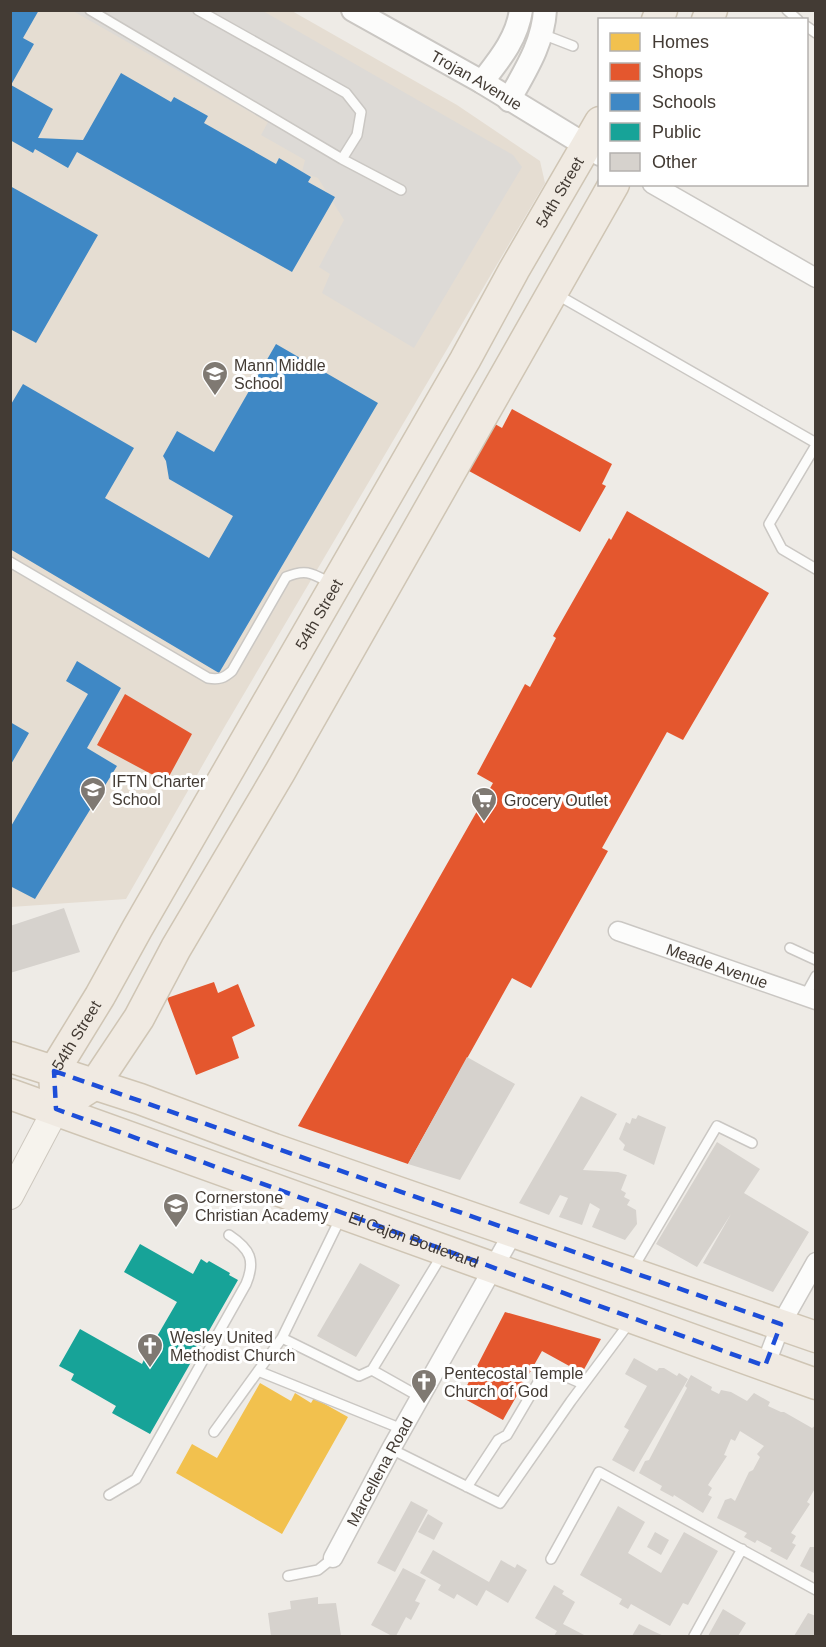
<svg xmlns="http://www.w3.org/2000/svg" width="826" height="1647" font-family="Helvetica,sans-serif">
  <rect width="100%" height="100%" fill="#eeebe6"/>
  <path fill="#e5ddd2" d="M11 11H292L457 105 540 161 545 183 225 726 126 899 11 907Z"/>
  <path fill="#dddad6" d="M73 11H263L513 155 522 167 414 348 322 293 330 274 319 267 344 220 318 178 302 172 305 160 261 135 268 122Z"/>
  <path fill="#f2c14e" d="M260 1383 291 1401 295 1393 311 1403 314 1398 348 1417 282 1534 176 1473 192 1444 217 1458Z"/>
  <path fill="#e4572e" d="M512 409 612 464 602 484 606 486 580 532 469 471 495 424 502 428Z
    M627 511 769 593 683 740 667 732 602 848 608 851 531 988 512 978 408 1164 298 1126 493 783 477 774 525 684 530 687 556 638 553 636 609 538 611 540Z
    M125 694 192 734 166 782 97 745Z
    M214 982 218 993 238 984 255 1026 232 1037 239 1058 196 1075 167 998Z
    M505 1312 601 1339 582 1373 542 1351 503 1420 461 1397Z"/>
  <path fill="#3f88c5" d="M10 10H39L23 38 34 44 11 85 53 109 38 138 83 140 121 73 171 102 174 97 208 116 204 123 276 164 279 158 311 177 308 182 335 197 292 272 77 152 68 168 35 149 33 153 10 140Z
    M10 186 98 235 36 343 10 329Z
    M276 344 378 403 219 673 10 549V406L23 384 134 448 105 498 209 558 233 516 169 479 166 461 163 456 177 431 214 452Z
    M77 661 121 688 87 748 117 766 35 899 10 886V828L88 694 66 681Z
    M10 722 29 733 10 766Z"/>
  <path fill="#17a398" d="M140 1244 193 1274 201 1259 207 1263 209 1261 230 1273 229 1275 238 1280 150 1434 112 1413 116 1406 71 1380 74 1374 59 1366 80 1329 142 1364 151 1344 152 1345 177 1302 124 1272Z"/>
  <path fill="#d6d2cd" d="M64 908 80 952 10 973V926Z
    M467 1057 515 1084 460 1180 408 1164Z
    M581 1096 617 1114 583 1170 618 1172 627 1175 621 1190 626 1193 624 1197 630 1200 627 1205 636 1210 637 1224 625 1240 592 1227 600 1209 590 1203 582 1225 559 1217 568 1198 560 1195 549 1215 519 1203Z
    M638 1115 666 1127 654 1165 623 1150 625 1145 619 1139 626 1122 630 1124 632 1118 636 1119Z
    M717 1142 760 1169 744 1193 809 1232 773 1292 703 1263 731 1214 697 1267 656 1244Z
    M360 1263 400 1285 356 1357 317 1336Z
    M634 1358 657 1371 659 1368H664L677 1376 679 1373 688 1379 634 1472 612 1460 629 1430 624 1427 647 1386 625 1374Z
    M691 1375 712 1387 711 1390 719 1394 721 1390 731 1392 747 1401 754 1393 770 1402 768 1406 781 1412H784L812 1428 816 1425V1487L807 1502 810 1504 791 1533 796 1536 792 1543 796 1545 787 1560 770 1551 772 1548 757 1540 755 1543 744 1537 747 1533 717 1518 725 1500 731 1498 735 1501 749 1472 753 1470 760 1457 757 1454 764 1446 740 1431 735 1441 731 1439 724 1455 727 1456 708 1485 712 1488 708 1495 712 1497 703 1513 674 1495 673 1497 660 1490 662 1486 639 1473 645 1461 649 1460 687 1388 685 1386Z
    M411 1501 428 1510 395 1572 377 1563Z
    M618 1506 645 1522 628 1553 661 1573 684 1532 718 1551 688 1605 683 1603 670 1626 631 1604 628 1609 619 1604 622 1599 580 1575Z
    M428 1514 443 1523 434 1540 418 1532Z
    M655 1532 669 1540 661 1555 647 1547Z
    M810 1547H816V1574L800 1566Z
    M433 1550 489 1582 501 1560 515 1568 517 1564 527 1570 508 1603 486 1590 477 1606 457 1594 454 1599 438 1590 441 1585 420 1573Z
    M403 1568 426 1580 415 1601 420 1603 411 1620 406 1617 396 1636H392L371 1625Z
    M554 1585 564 1591 562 1594 575 1602 563 1624 586 1636H554L557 1631 535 1618Z
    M318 1597V1604L336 1603 341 1636H271L268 1613 291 1609 290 1601Z
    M723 1609 746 1623 738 1636H708Z
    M808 1613 816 1616V1636H794Z
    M639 1624 655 1632 664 1636H632Z"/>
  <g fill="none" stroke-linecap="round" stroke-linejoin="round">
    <defs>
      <path id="service" d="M90 10 342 159 401 190
        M198 10 346 93 361 112 357 135 342 159
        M787 10 798 20
        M806 26 816 33
        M542 34 573 46
        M556 294 816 443
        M816 445 769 524 782 549 816 569
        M10 562 208 678C219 680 224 678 232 671L286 577C307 568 313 574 332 584
        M790 948 816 960
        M805 996 816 976
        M341 1217 282 1338 359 1376 372 1370 442 1255
        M632 1270 717 1126 752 1143
        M372 1370 420 1397
        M258 1371 402 1429
        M214 1432 282 1338
        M391 1449 500 1503 571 1401 630 1322
        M467 1487 498 1440 507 1435 537 1384 548 1375 560 1374 583 1384
        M109 1495 136 1479 246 1284C256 1260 250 1249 229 1235
        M551 1559 599 1472 816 1590
        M288 1576 318 1570 333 1558
        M694 1636 742 1549"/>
      <g id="minor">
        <path d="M652 184 816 278"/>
        <path id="s1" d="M618 931 816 1000"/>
        <path d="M765 1366 781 1324 816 1262"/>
        <path id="s2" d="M333 1558 391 1449 514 1231"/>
      </g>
      <g id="tertiary">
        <path id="s3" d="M353 10 482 82 600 154"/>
        <path d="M482 82C499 60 517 39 521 10"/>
        <path d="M509 100C525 71 543 44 545 10"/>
      </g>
      <path id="secondary" d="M10 1196 56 1109"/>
      <g id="primary">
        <path d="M657 20 662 10"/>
        <path d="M707 20 712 10"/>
        <path d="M10 1057 140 1099 274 1149 816 1337"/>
        <path id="s4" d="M10 1094 816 1384"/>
        <path id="s5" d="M56 1109 54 1071 100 996 137 929 465 360 514 270 600 122"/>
        <path d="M56 1109 95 1084 139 1018 176 948 280 772 614 184"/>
      </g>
    </defs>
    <use href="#service" stroke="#cac7c3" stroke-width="12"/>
    <use href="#minor" stroke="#cac7c3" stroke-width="21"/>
    <use href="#tertiary" stroke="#cac7c3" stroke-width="26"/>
    <use href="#secondary" stroke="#cdc7be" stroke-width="28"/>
    <use href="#primary" stroke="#cfc5b4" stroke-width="33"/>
    <use href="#service" stroke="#fcfcfb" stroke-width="9"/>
    <use href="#minor" stroke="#fcfcfb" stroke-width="18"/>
    <use href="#tertiary" stroke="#fcfcfb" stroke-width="22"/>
    <use href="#secondary" stroke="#f6f3ed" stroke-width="26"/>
    <use href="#primary" stroke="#f0eae2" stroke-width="30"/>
  </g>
  <path fill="none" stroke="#1d4ed8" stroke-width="4.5" stroke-dasharray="12 8" stroke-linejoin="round" d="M54 1071 781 1324 765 1366 56 1109Z"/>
  <defs>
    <symbol id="school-pin" viewBox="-11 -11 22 30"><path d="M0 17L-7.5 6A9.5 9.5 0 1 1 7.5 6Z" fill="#7f7972" stroke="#fff"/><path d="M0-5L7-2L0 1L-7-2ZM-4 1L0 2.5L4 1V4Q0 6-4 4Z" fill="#fff"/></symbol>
    <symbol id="supermarket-pin" viewBox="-11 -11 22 30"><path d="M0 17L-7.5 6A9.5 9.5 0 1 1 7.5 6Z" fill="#7f7972" stroke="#fff"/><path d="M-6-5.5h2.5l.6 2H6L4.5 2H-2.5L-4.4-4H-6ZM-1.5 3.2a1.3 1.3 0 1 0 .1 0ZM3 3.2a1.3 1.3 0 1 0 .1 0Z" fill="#fff"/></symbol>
    <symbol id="church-pin" viewBox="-11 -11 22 30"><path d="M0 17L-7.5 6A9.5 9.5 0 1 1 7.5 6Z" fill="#7f7972" stroke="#fff"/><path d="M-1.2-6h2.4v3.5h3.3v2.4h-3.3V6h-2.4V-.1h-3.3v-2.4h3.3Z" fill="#fff"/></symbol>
  </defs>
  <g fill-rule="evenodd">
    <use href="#school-pin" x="200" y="359" width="30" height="40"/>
    <use href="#school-pin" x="78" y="775" width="30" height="40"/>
    <use href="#supermarket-pin" x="469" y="785" width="30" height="40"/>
    <use href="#school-pin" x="161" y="1191" width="30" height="40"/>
    <use href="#church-pin" x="135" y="1331" width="30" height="40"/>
    <use href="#church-pin" x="409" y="1367" width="30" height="40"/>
  </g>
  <g text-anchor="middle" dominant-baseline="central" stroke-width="6" stroke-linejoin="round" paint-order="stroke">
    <g font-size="16" fill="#433b34" stroke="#fff">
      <text stroke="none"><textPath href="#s3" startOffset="142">Trojan Avenue</textPath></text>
      <text stroke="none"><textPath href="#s5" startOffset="1052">54th Street</textPath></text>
      <text stroke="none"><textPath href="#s5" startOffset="566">54th Street</textPath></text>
      <text stroke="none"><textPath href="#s1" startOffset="105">Meade Avenue</textPath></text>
      <text stroke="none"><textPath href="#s5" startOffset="80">54th Street</textPath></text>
      <text stroke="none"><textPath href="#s4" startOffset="429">El Cajon Boulevard</textPath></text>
      <text stroke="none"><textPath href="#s2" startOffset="98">Marcellena Road</textPath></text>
    </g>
    <g font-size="16" fill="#433b34" stroke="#fff" text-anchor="start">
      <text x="234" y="365">Mann Middle<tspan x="234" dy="18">School</tspan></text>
      <text x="112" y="781">IFTN Charter<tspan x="112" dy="18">School</tspan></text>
      <text x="504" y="800">Grocery Outlet</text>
      <text x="195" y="1197">Cornerstone<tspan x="195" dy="18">Christian Academy</tspan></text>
      <text x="170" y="1337">Wesley United<tspan x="170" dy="18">Methodist Church</tspan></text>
      <text x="444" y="1373">Pentecostal Temple<tspan x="444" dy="18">Church of God</tspan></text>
    </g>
  </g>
  <rect width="826" height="1647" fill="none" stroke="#433b34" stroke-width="24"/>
  <rect x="598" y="18" width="210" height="168" fill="#ffffff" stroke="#b4b1ae" stroke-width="1.5"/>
  <rect x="610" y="33" width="30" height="18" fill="#f2c14e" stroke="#b4b1ae" stroke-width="1.5"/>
  <text x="652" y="48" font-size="18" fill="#433b34">Homes</text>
  <rect x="610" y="63" width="30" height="18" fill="#e4572e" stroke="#b4b1ae" stroke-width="1.5"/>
  <text x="652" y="78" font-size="18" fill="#433b34">Shops</text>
  <rect x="610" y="93" width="30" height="18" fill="#3f88c5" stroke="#b4b1ae" stroke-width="1.5"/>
  <text x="652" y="108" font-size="18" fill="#433b34">Schools</text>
  <rect x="610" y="123" width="30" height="18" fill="#17a398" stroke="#b4b1ae" stroke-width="1.5"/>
  <text x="652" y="138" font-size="18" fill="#433b34">Public</text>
  <rect x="610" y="153" width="30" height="18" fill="#d6d2cd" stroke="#b4b1ae" stroke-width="1.5"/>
  <text x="652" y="168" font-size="18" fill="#433b34">Other</text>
</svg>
